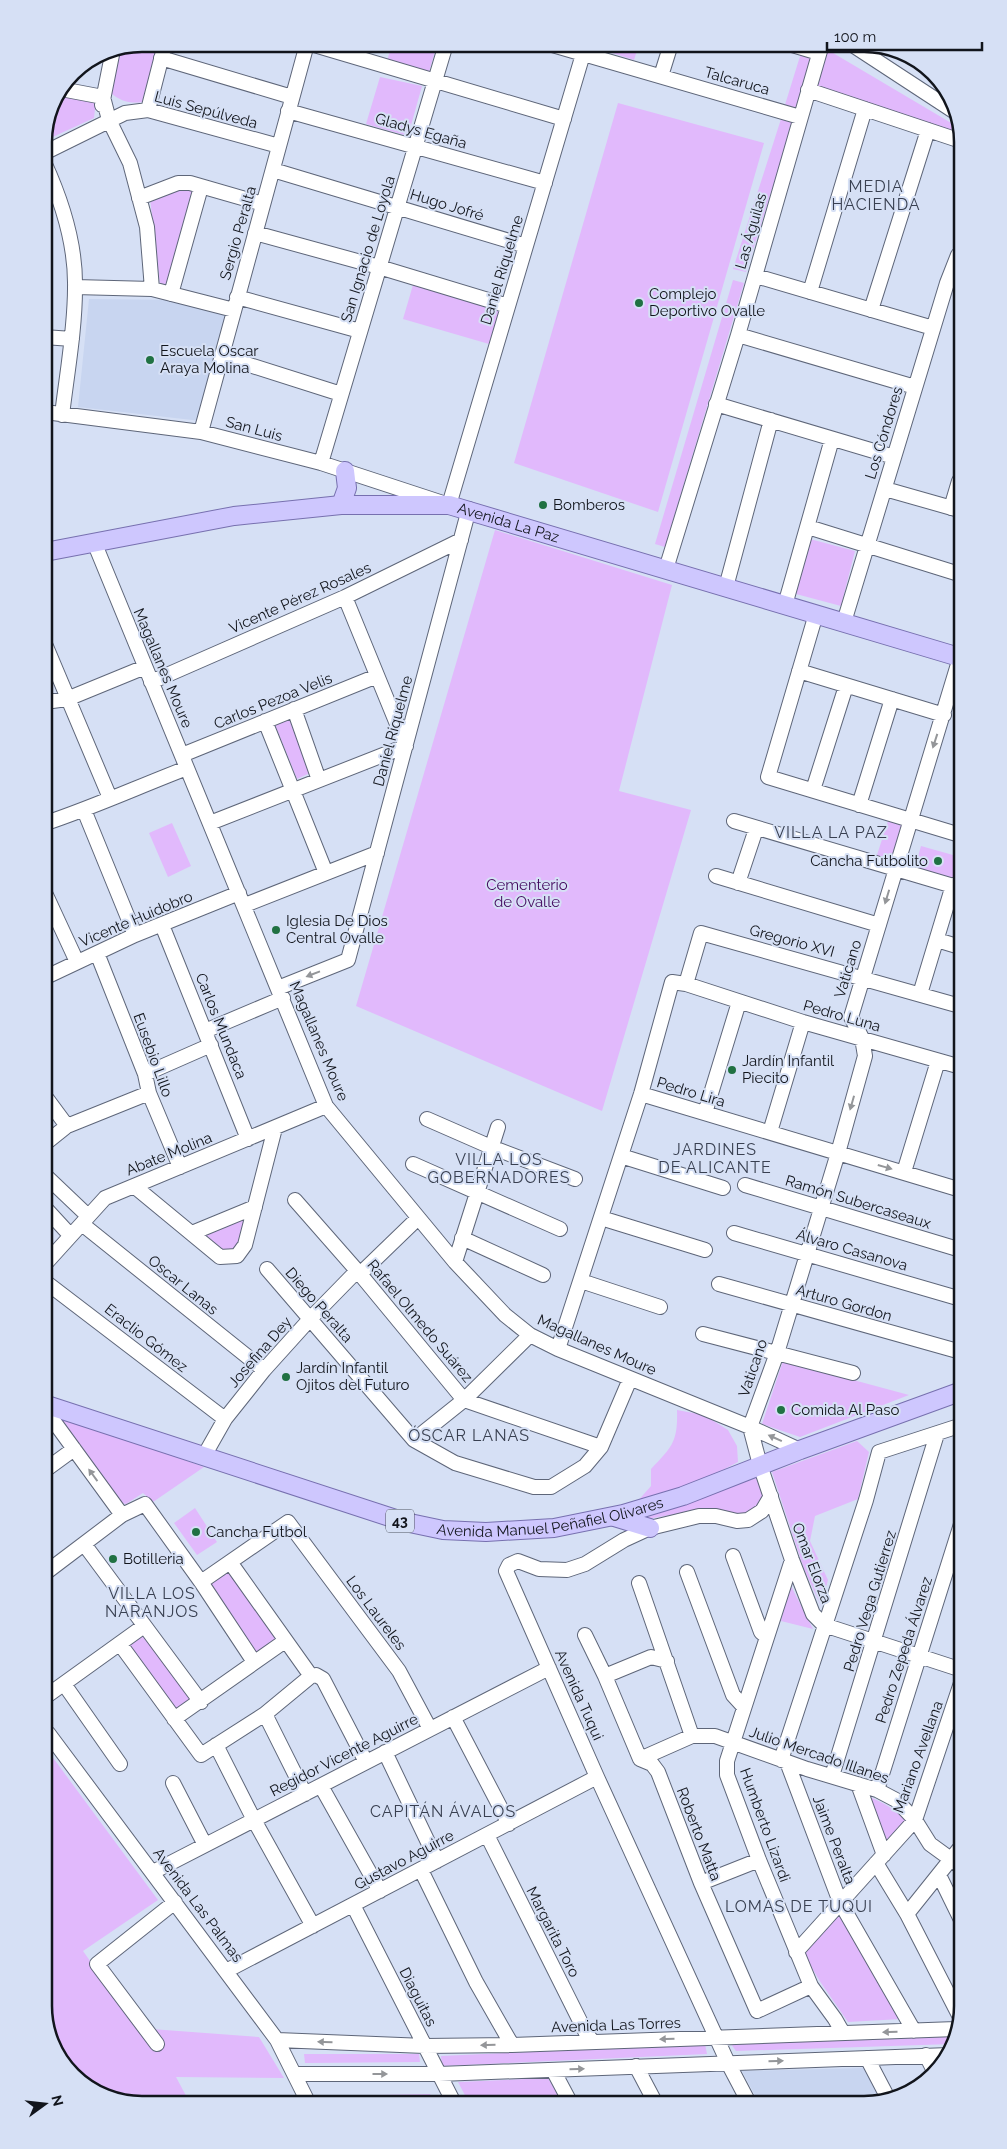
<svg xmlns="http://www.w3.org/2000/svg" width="1007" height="2149" font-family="Raleway,sans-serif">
  <rect width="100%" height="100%" fill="#d6e0f5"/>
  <path fill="#c8d5f0" d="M89 299 179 300 230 312 201 421 78 407Z
    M864 2068 881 2100 758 2101 742 2071Z"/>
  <path fill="#e1b9fc" d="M143 44H158L142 102C130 104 120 101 111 93L120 48Z
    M392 44H437L429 72 387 61Z
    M612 44H639L634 60 609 52Z
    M828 50 958 127V135L815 90Z
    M801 53 812 57 797 111 784 108Z
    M380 77 422 86 408 136 366 124Z
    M59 93 96 100 94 118 44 141 54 99Z
    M618 103 764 143 658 512 514 463Z
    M781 119 793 122 746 272 733 269Z
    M183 186 197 190 169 286 160 285 150 198Z
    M733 280 744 283 665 547 655 544Z
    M413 285 499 311 489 344 403 319Z
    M495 530 672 585 619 791 691 810 602 1111 356 1006Z
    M810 539 855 551 841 606 796 594Z
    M291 719 310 773 297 779 275 725Z
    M888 821 903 826 892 862 876 858Z
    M172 823 191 866 168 877 149 833Z
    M921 846 960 857 956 879 915 867Z
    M246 1217 241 1242 233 1252 213 1247 204 1233Z
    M783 1361 909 1395 800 1437 762 1424Z
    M677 1410 704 1415 728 1430 737 1446 738 1462C705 1480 672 1492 636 1503L651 1486V1469C672 1447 678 1442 677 1410Z
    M53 1413 204 1467 153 1502 143 1493 126 1504 118 1502Z
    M857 1441 869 1452 858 1499 815 1516 810 1541 828 1580 821 1606 804 1569 772 1472Z
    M759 1477 764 1497 756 1509 743 1515 704 1510 692 1511 637 1521Z
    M195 1508 217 1542 197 1555 174 1523Z
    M230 1569 280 1641 255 1659 206 1587Z
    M790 1584 813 1629 781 1621Z
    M145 1632 196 1701 175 1715 124 1647Z
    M48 1751 158 1900 83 1951 138 2028 259 2037 284 2078 176 2077 191 2105H136L82 2085 49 2038Z
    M865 1795C882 1802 895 1808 907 1823L884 1847Z
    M838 1914 901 2019 848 2022 821 1983 804 1955Z
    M954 2036 952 2044 736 2051 731 2044Z
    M705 2044 707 2054 442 2066 441 2056Z
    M304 2054H419L420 2062 305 2063Z
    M548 2078 562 2102 469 2103 458 2082Z
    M430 2094 435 2103H371L379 2095Z"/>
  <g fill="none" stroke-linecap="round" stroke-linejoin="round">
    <defs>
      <path id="minor" d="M311 44 564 119
        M549 44 800 117
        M789 44 819 53
        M851 44 958 114
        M161 58 292 97
        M661 76 671 44
        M61 89 103 97 109 120 130 163 147 227 152 289
        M808 90 958 140
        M102 105 113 50
        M148 110 165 44
        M288 111 545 183
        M44 153 125 113 148 110 279 146
        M44 162C62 201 76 244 75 288 75 330 67 373 62 415
        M273 170 526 246
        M139 198 178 183H190L263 204
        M255 233 379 267 508 306
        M756 276 933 328
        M75 287 152 289 234 310
        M810 292 865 109
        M171 294 201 187
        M237 297 360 331
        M871 310 928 130
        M738 335 915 387
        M44 337 72 339
        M221 356 341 394
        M716 404 894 457
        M45 412 201 432 321 463 449 505 586 44
        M201 432 307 44
        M321 463 446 44
        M885 489 959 510
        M951 508 959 481
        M808 527 959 574
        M94 542 326 1106 455 1262 505 1315 530 1335 558 1349 750 1427 800 1450
        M666 569 738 335 822 44
        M726 587 771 420
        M785 605 832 439
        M816 614 768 777 960 835
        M844 622 947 283 958 255
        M45 644 110 798
        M799 671 944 715
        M151 682 345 597 461 540
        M45 702 67 699 145 667
        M294 709 319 780
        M265 721 326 873
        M182 755 377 676
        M813 790 846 686
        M859 805 892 699
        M84 810 135 935
        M734 821 960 888
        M46 823C94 807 140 786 187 768
        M210 823 406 746 345 597
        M716 876 879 925
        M738 883 756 829
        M46 895 77 962
        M245 905 377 853
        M162 925 248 1139
        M937 940 960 947
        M97 953 145 1074 149 1093 180 1167
        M46 977 135 935 239 893
        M686 984 701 933 960 1006
        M278 988 348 960 469 509
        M920 994 953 885
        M205 1031 283 998
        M145 1074 211 1045
        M641 1094 961 1190
        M47 1099 67 1126
        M705 1113 739 1002
        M427 1119 491 1147 575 1179
        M770 1132 803 1022
        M47 1142 67 1126 149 1093
        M621 1156 723 1188
        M413 1164 560 1229
        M904 1172 938 1061
        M47 1177 88 1216
        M745 1185 961 1250
        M134 1186 220 1257 237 1256 245 1245 275 1128
        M295 1200 360 1274 464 1400 601 1447
        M47 1210 70 1235
        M601 1218 705 1250
        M82 1224 264 1370
        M192 1233 255 1207
        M734 1233 961 1299
        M462 1238 543 1275
        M47 1262 105 1198 326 1106
        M455 1262 498 1127
        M267 1269 414 1440 455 1463 534 1487H551L585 1466 601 1447 630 1379
        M581 1281 660 1307
        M47 1283 225 1419
        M719 1284 961 1352
        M703 1334 853 1373
        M558 1349 641 1094 672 982 686 984 803 1022 961 1067
        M47 1412 122 1515
        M750 1427 777 1353 838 1153 865 1056 862 1038 851 1017 959 661
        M750 1427 760 1465 792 1560 813 1614 824 1625 962 1670
        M414 1440 464 1400 530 1335
        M204 1456 225 1419 264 1370 310 1319 352 1276 360 1274 418 1218
        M48 1468 74 1449
        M84 1544 201 1702
        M733 1556 761 1632 767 1637
        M792 1560 727 1761V1775L759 1860 811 1986 835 2019 843 2033
        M230 1562 311 1676
        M48 1571 122 1515 145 1504 201 1582 254 1662
        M687 1572 733 1695 744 1707
        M201 1582 288 1522 399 1671 430 1729
        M639 1583 692 1736
        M585 1635 605 1676 640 1759 652 1764 658 1772 701 1883 757 2011 811 1986
        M120 1644 201 1755 265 1714 311 1676 316 1675 323 1679 366 1762
        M605 1676 651 1657 667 1661
        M64 1684 120 1764
        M48 1695 144 1626
        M265 1714 305 1794
        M453 1717 509 1824
        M174 1719 285 1641
        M48 1733 277 2040 309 2104
        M216 1745 254 1820 313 1926
        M385 1752 437 1861
        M640 1759 692 1736H715L807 1769 877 1790 896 1800 915 1820 930 1844 963 1868
        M781 1760 866 1500 879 1452 962 1425
        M787 1762 840 1902 914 2031
        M832 1776 937 1434
        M173 1783 205 1845
        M858 1784 884 1855
        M321 1786 380 1891
        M877 1790 962 1521
        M487 1835 586 2033 593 2042
        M876 1863 907 1914 960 2017
        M421 1870 476 1982 512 2045
        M153 1872 549 1668
        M939 1875 963 1924
        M701 1883 759 1860
        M353 1905 454 2103
        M907 1914 963 1844
        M796 1952 915 1820 962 1680
        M226 1971 597 1777
        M277 2040 425 2046 512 2045 956 2029
        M157 2044 97 1964 175 1902
        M926 2055 934 2071
        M867 2058 889 2100
        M636 2066 655 2102
        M553 2070 570 2102
        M296 2074H439L949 2055
        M748 2101 728 2063 597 1777 506 1571 509 1565 518 1561 539 1569 567 1570 585 1564 624 1540 650 1528 699 1516H716L737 1521 748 1520 762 1511 771 1496"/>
      <g id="major">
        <path d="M341 505 347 488 345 471"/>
        <path id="s1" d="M45 552 234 516 341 505H449L959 657"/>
        <path id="s2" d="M47 1405 405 1522 443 1530 486 1532 554 1528 623 1514 683 1496 800 1450 962 1391"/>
        <path d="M614 1517 650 1528"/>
      </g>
    </defs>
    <use href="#minor" stroke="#5e6679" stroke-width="16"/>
    <use href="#major" stroke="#7770af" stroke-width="20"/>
    <use href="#minor" stroke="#fff" stroke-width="14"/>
    <use href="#major" stroke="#cec7fe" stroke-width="18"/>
  </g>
  <defs><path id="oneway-solid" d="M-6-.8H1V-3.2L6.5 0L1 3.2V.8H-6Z" transform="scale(1.25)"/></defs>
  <g fill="#949699">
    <use href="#oneway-solid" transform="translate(935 741) rotate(108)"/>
    <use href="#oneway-solid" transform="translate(887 897) rotate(107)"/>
    <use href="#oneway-solid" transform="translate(313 974) rotate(159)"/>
    <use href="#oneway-solid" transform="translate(852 1103) rotate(106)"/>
    <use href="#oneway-solid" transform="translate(885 1167) rotate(16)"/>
    <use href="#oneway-solid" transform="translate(775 1438) rotate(-156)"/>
    <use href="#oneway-solid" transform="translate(93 1475) rotate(-126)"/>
    <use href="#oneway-solid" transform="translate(890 2032) rotate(178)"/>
    <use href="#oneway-solid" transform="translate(667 2039) rotate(178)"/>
    <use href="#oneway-solid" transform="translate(325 2042) rotate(-178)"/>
    <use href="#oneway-solid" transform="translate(488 2045) rotate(179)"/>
    <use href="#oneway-solid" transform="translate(776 2061) rotate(-2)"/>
    <use href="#oneway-solid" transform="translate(577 2069) rotate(-2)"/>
    <use href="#oneway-solid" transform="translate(380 2074)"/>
  </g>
  <g fill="#207142" stroke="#d6e0f5" stroke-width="2">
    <circle cx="639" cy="303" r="5"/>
    <circle cx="150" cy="360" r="5"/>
    <circle cx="543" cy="505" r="5"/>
    <circle cx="938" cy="861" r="5"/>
    <circle cx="276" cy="930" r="5"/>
    <circle cx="732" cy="1070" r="5"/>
    <circle cx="286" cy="1377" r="5"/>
    <circle cx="781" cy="1410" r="5"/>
    <circle cx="196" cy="1532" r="5"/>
    <circle cx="113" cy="1559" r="5"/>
  </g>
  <g text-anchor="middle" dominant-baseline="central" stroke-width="4" stroke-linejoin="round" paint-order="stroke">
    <rect fill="#d6e0f5" stroke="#4d525d" stroke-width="1" x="386" y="1509.5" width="28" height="23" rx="4"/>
    <g font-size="14" font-weight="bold" fill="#12151c">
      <text x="400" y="1521">43</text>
    </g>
    <g font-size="15" fill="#12151c" stroke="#d6e0f5">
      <text transform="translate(737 81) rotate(16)">Talcaruca</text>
      <text transform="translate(206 110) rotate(15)">Luis Sepúlveda</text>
      <text transform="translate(421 131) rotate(16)">Gladys Egaña</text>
      <text transform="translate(447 205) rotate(17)">Hugo Jofré</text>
      <text transform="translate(751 231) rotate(-74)">Las Águilas</text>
      <text transform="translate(238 233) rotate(-74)">Sergio Peralta</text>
      <text transform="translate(368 249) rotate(-73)">San Ignacio de Loyola</text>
      <text transform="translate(502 270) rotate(-73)">Daniel Riquelme</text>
      <text transform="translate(254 429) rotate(15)">San Luis</text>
      <text transform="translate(884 433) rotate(-73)">Los Cóndores</text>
      <text stroke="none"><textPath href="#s1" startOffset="470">Avenida La Paz</textPath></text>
      <text transform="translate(300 598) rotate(-24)">Vicente Pérez Rosales</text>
      <text transform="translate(163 668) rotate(67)">Magallanes Moure</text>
      <text transform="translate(273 701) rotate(-22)">Carlos Pezoa Velis</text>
      <text transform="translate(393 731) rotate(-75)">Daniel Riquelme</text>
      <text transform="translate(136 919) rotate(-23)">Vicente Huidobro</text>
      <text transform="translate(792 941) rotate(15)">Gregorio XVI</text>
      <text transform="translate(848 969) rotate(-73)">Vaticano</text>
      <text transform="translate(842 1016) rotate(16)">Pedro Luna</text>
      <text transform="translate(221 1026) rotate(68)">Carlos Mundaca</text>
      <text transform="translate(319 1041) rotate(67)">Magallanes Moure</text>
      <text transform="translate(153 1055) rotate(70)">Eusebio Lillo</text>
      <text transform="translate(691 1092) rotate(17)">Pedro Lira</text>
      <text transform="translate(169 1154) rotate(-22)">Abate Molina</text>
      <text transform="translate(858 1202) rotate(17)">Ramón Subercaseaux</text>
      <text transform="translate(852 1250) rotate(16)">Álvaro Casanova</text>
      <text transform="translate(183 1285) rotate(39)">Oscar Lanas</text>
      <text transform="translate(844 1303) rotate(16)">Arturo Gordon</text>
      <text transform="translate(319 1305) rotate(49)">Diego Peralta</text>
      <text transform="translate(420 1321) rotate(50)">Rafael Olmedo Suárez</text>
      <text transform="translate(146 1338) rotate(38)">Eraclio Gómez</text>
      <text transform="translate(597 1345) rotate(24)">Magallanes Moure</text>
      <text transform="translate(260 1352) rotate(-49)">Josefina Dey</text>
      <text transform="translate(753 1368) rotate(-71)">Vaticano</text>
      <text stroke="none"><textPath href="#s2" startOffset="524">Avenida Manuel Peñafiel Olivares</textPath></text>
      <text transform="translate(812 1563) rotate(69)">Omar Elorza</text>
      <text transform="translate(870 1601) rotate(-73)">Pedro Vega Gutierrez</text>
      <text transform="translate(376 1613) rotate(53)">Los Laureles</text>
      <text transform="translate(904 1650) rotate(-72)">Pedro Zepeda Álvarez</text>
      <text transform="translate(579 1695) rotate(66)">Avenida Tuqui</text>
      <text transform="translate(344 1755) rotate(-27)">Regidor Vicente Aguirre</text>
      <text transform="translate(819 1755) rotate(19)">Julio Mercado Illanes</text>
      <text transform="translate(918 1757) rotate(-70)">Mariano Avellana</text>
      <text transform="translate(765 1825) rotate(70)">Humberto Lizardi</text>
      <text transform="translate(699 1834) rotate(69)">Roberto Matta</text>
      <text transform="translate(834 1840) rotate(69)">Jaime Peralta</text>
      <text transform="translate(404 1860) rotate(-28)">Gustavo Aguirre</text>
      <text transform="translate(198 1905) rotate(53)">Avenida Las Palmas</text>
      <text transform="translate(553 1932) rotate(63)">Margarita Toro</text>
      <text transform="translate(418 1997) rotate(63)">Diaguitas</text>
      <text transform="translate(616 2025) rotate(-2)">Avenida Las Torres</text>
    </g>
    <g font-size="15" fill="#12151c" stroke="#d6e0f5" text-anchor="start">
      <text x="649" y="294">Complejo<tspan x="649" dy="17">Deportivo Ovalle</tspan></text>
      <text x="160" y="351">Escuela Oscar<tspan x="160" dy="17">Araya Molina</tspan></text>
      <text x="553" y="505">Bomberos</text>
      <text x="928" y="861" text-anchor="end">Cancha Futbolito</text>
      <text x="286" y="921">Iglesia De Dios<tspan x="286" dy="17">Central Ovalle</tspan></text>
      <text x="742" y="1061">Jardín Infantil<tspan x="742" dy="17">Piecito</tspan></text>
      <text x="296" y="1368">Jardín Infantil<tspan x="296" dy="17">Ojitos del Futuro</tspan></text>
      <text x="791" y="1410">Comida Al Paso</text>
      <text x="206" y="1532">Cancha Futbol</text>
      <text x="123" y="1559">Botilleria</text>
    </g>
    <g font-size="15" fill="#43095e" stroke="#d6e0f5">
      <text x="527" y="885">Cementerio<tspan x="527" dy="17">de Ovalle</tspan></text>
    </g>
    <g font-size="16" letter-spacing="1" fill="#394051" stroke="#d6e0f5">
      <text x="876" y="186">MEDIA<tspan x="876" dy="18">HACIENDA</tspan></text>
      <text x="831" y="832">VILLA LA PAZ</text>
      <text x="715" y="1149">JARDINES<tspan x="715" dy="18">DE ALICANTE</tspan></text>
      <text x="499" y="1159">VILLA LOS<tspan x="499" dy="18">GOBERNADORES</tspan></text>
      <text x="469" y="1435">ÓSCAR LANAS</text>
      <text x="152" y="1593">VILLA LOS<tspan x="152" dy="18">NARANJOS</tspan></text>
      <text x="443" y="1811">CAPITÁN ÁVALOS</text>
      <text x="799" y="1906">LOMAS DE TUQUI</text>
    </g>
  </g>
  <path d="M0 0H1007V2149H0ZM142 52H864A90 90 0 0 1 954 142V2006A90 90 0 0 1 864 2096H142A90 90 0 0 1 52 2006V142A90 90 0 0 1 142 52Z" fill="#d6e0f5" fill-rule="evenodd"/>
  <path fill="none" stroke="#12151c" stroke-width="2.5" d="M142 52H864A90 90 0 0 1 954 142V2006A90 90 0 0 1 864 2096H142A90 90 0 0 1 52 2006V142A90 90 0 0 1 142 52Z"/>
  <g transform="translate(45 2104) rotate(75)" stroke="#d6e0f5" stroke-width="4" paint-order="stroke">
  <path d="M0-4L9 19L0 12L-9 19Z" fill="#12151c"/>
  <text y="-8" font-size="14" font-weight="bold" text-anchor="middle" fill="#12151c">N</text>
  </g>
  <path d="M827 42v8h155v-8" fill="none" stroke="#12151c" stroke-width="2.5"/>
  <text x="834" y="42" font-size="15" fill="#12151c" stroke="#d6e0f5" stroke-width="4" paint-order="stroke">100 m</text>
</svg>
